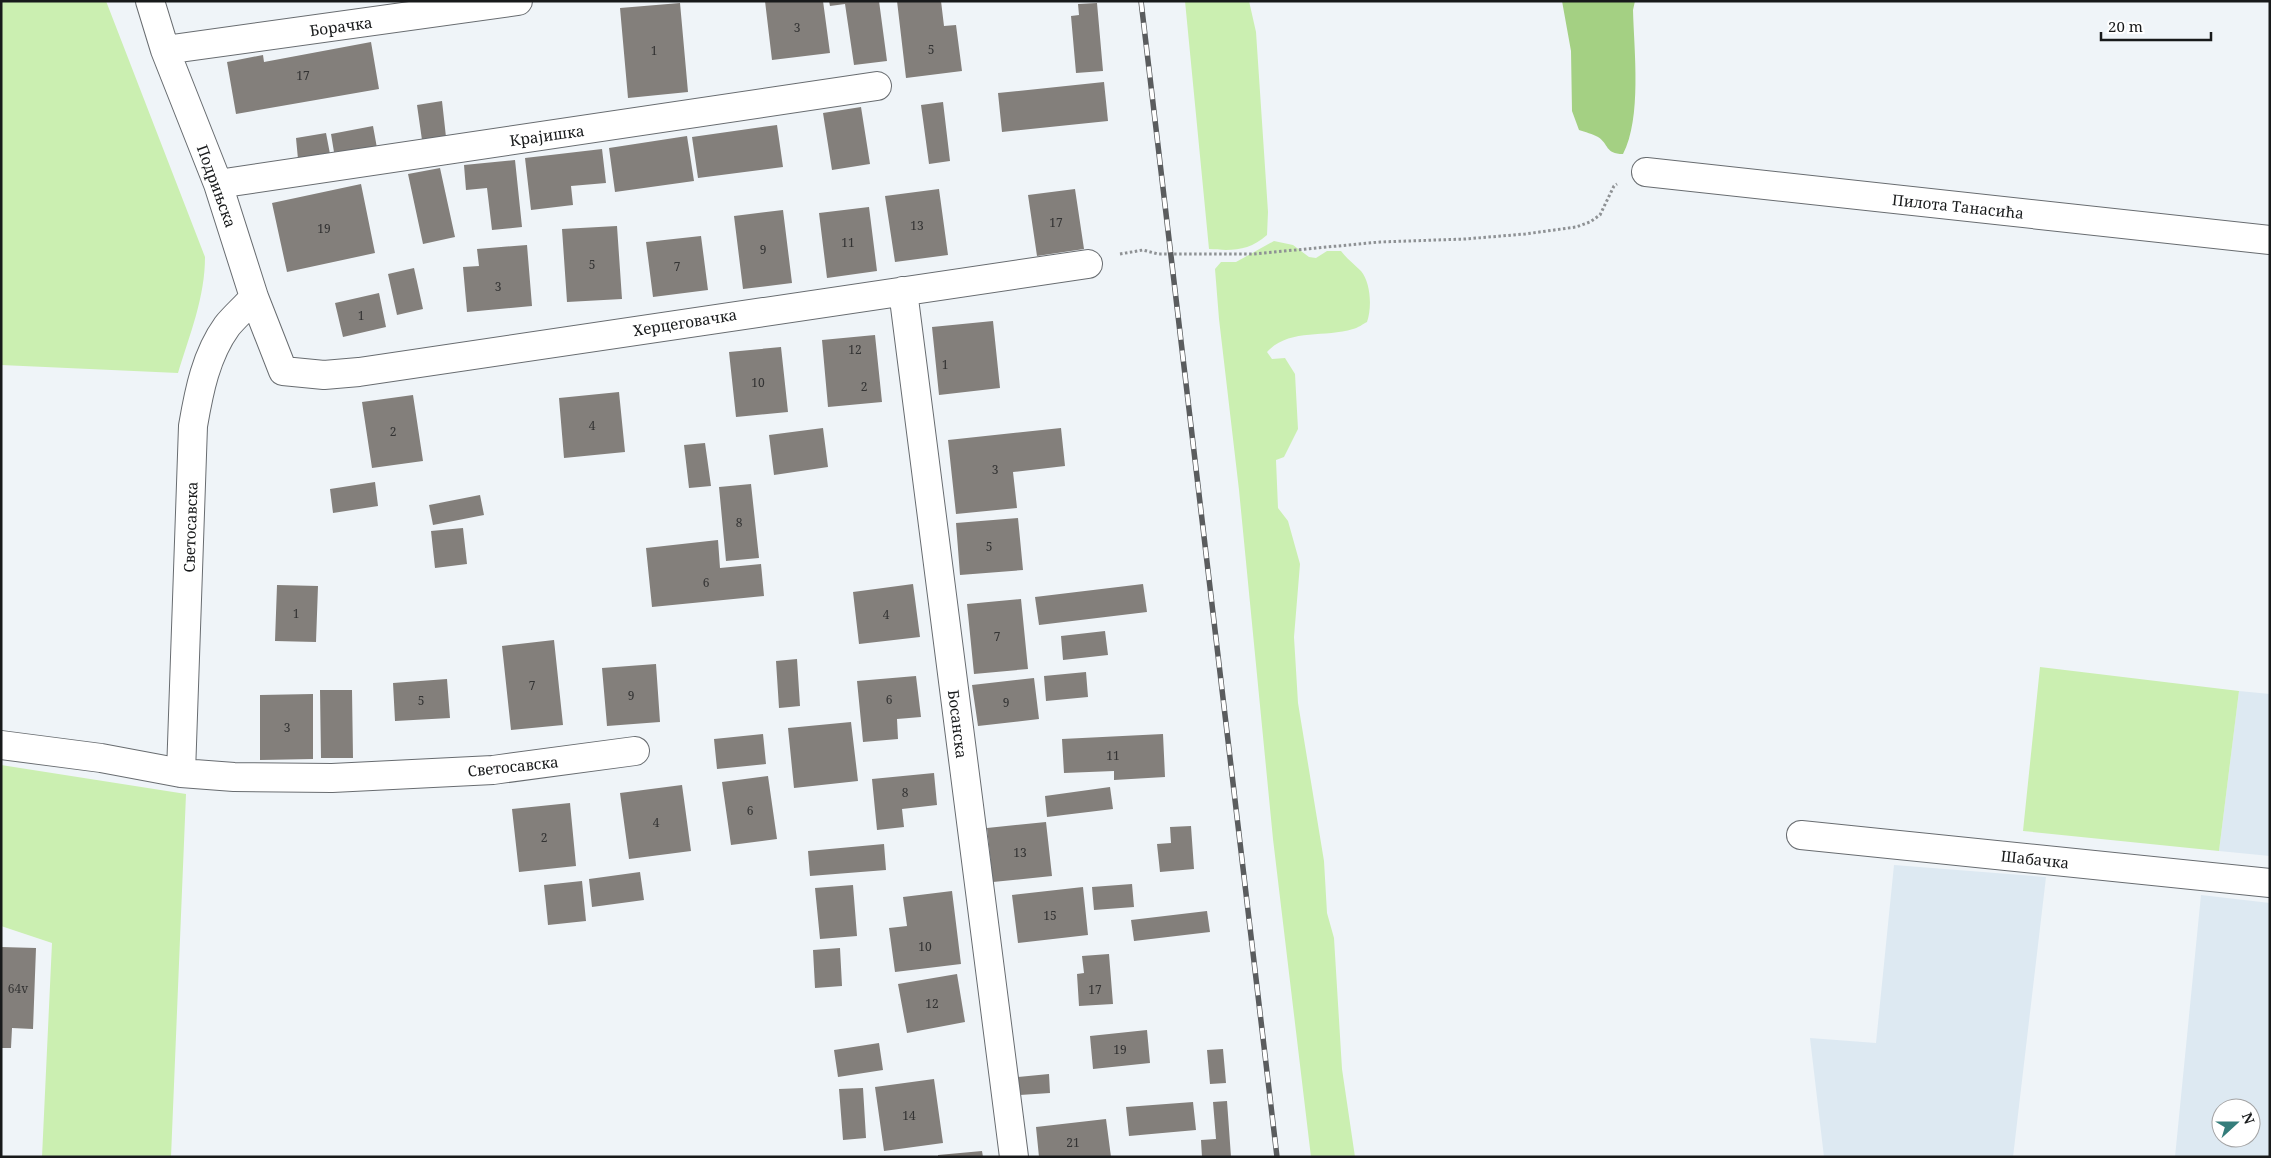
<svg xmlns="http://www.w3.org/2000/svg" width="2271" height="1158" font-family="'Noto Serif',serif">
  <rect width="100%" height="100%" fill="#eff4f8"/>
  <path fill="#dde9f2" fill-rule="evenodd" d="M2239 691 2270 694V856L2219 851Z
    M1894 865 2046 877 2013 1157H1824L1810 1038 1876 1043Z
    M2201 895 2270 903V1157H2175ZM2221 1108H2251V1138H2221Z"/>
  <path fill="#cbefb1" d="M1 1H106L205 257C205 297 190 334 178 373L1 365Z
    M1185 1H1249L1256 32 1268 212 1267 235C1249 251 1232 251 1209 249Z
    M1274 241 1293 245 1309 257 1316 258 1327 251H1341C1347 259 1354 264 1361 271 1371 283 1372 308 1367 322 1363 324 1358 328 1353 329 1324 338 1289 328 1267 352L1272 359 1285 358 1295 374 1298 429 1284 457 1276 460 1278 508 1288 521 1300 564 1294 637 1298 703 1324 861 1327 913 1334 938 1342 1069 1355 1157H1311L1273 839 1239 490 1219 319 1215 269 1221 262H1236Z
    M2040 667 2239 691 2219 851 2023 831Z
    M1 765 186 794 171 1157H42L52 943 1 926Z"/>
  <path fill="#a4d083" d="M1562 1H1635L1633 10C1634 51 1642 118 1623 154 1605 154 1609 144 1598 137 1593 134 1585 132 1579 130L1572 111 1571 51Z"/>
  <path fill="#837f7b" d="M765 1H823L830 53 772 60Z
    M829 1H879L887 61 854 65 845 4 830 6Z
    M897 1H941L944 26 956 25 962 71 906 78Z
    M680 3 688 92 628 98 620 8Z
    M1097 3 1103 71 1076 73 1071 16 1079 15 1078 4Z
    M371 42 379 89 236 114 227 62 263 55 264 62Z
    M1104 82 1108 121 1002 132 998 93Z
    M442 101 446 137 422 140 417 105Z
    M943 102 950 161 929 164 921 105Z
    M861 107 870 164 832 170 823 113Z
    M777 125 783 167 698 178 692 137Z
    M373 126 377 148 334 152 331 134Z
    M326 133 330 154 298 159 296 138Z
    M687 136 694 181 615 192 609 148Z
    M602 149 606 183 571 186 573 205 531 210 525 158Z
    M515 160 522 227 492 230 487 188 466 190 464 165Z
    M440 168 455 237 423 244 408 174Z
    M361 184 375 253 287 272 272 203Z
    M939 189 948 255 895 262 885 196Z
    M1075 189 1084 249 1037 256 1028 195Z
    M869 207 877 271 827 278 819 213Z
    M783 210 792 283 743 289 734 216Z
    M617 226 622 299 567 302 562 229Z
    M701 236 708 290 653 297 646 242Z
    M527 245 532 306 467 312 463 267 479 266 477 249Z
    M414 268 423 309 397 315 388 274Z
    M379 293 386 327 343 337 335 303Z
    M993 321 1000 388 939 395 932 327Z
    M875 335 882 402 828 407 822 340Z
    M781 347 788 412 736 417 729 352Z
    M619 392 625 452 564 458 559 398Z
    M413 395 423 461 372 468 362 402Z
    M823 428 828 467 774 475 769 435Z
    M1061 428 1065 466 1013 472 1017 508 956 514 948 440Z
    M705 443 711 486 689 488 684 445Z
    M375 482 378 506 333 513 330 489Z
    M751 484 759 558 726 561 719 487Z
    M480 495 484 515 433 525 429 505Z
    M1018 518 1023 570 960 575 956 523Z
    M463 528 467 564 435 568 431 531Z
    M718 540 720 568 761 564 764 596 652 607 646 548Z
    M913 584 920 637 859 644 853 592Z
    M1143 584 1147 612 1039 625 1035 597Z
    M277 585 318 586 316 642 275 641Z
    M1021 599 1028 669 974 674 967 604Z
    M1105 631 1108 655 1063 660 1061 636Z
    M554 640 563 725 511 730 502 646Z
    M797 659 800 706 779 708 776 661Z
    M656 664 660 722 607 726 602 668Z
    M1086 672 1088 697 1046 701 1044 676Z
    M916 676 921 717 897 719 898 739 863 742 857 681Z
    M1034 678 1039 719 978 726 972 685Z
    M447 679 450 718 395 721 393 683Z
    M320 690H352L353 758H321Z
    M313 694V759L260 760V695Z
    M851 722 858 781 794 788 788 728Z
    M763 734 766 764 717 769 714 739Z
    M1163 734 1165 777 1114 780V771L1064 773 1062 739Z
    M934 773 937 805 902 809 904 827 877 830 872 779Z
    M768 776 777 839 731 845 722 782Z
    M682 785 691 851 629 859 620 793Z
    M1110 787 1113 809 1047 817 1045 796Z
    M570 803 576 866 519 872 512 809Z
    M1046 822 1052 876 993 882 987 828Z
    M1191 826 1194 869 1160 872 1157 844 1171 843 1170 827Z
    M884 844 886 870 810 876 808 851Z
    M640 872 644 900 592 907 589 879Z
    M582 881 586 921 548 925 544 885Z
    M1132 884 1134 907 1094 910 1092 887Z
    M853 885 857 936 820 939 815 888Z
    M1083 887 1088 935 1018 943 1012 895Z
    M952 891 961 964 895 972 889 928 907 926 903 897Z
    M1207 911 1210 932 1134 941 1131 920Z
    M1 947 36 948 33 1029 12 1028 11 1048H1Z
    M840 948 842 986 815 988 813 950Z
    M1109 954 1113 1004 1079 1006 1077 974 1084 973 1082 956Z
    M957 974 965 1022 907 1033 898 984Z
    M1147 1030 1150 1063 1093 1069 1090 1036Z
    M879 1043 883 1070 838 1077 834 1050Z
    M1223 1049 1226 1083 1210 1084 1207 1050Z
    M1049 1074 1050 1093 1020 1095 1018 1077Z
    M934 1079 943 1143 884 1151 875 1087Z
    M863 1088 866 1138 843 1140 839 1089Z
    M1227 1101 1231 1157H1202L1201 1140 1216 1139 1213 1102Z
    M1193 1102 1196 1130 1129 1136 1126 1107Z
    M1106 1119 1111 1157H1039L1036 1127Z
    M982 1151 983 1157H938V1155Z"/>
  <g fill="none" stroke-linecap="round" stroke-linejoin="round">
    <defs>
      <path id="minor" d="M150 1 165 50 218 184 254 297 283 371 324 375 359 372 1088 264
        M165 50 518 1
        M1646 172 2270 240
        M218 184 877 86
        M903 291 1014 1157
        M1 745 101 758 181 773 234 777 332 778 493 770 635 751
        M181 773 193 426C199 391 206 355 227 326 235 316 246 307 254 297
        M1801 835 2270 883"/>
    </defs>
    <use href="#minor" stroke="#686c70" stroke-width="30"/>
    <path stroke="#8e9194" stroke-width="3" stroke-dasharray="2.5 2.5" stroke-linecap="butt" d="M1120 254 1143 250 1158 254H1253L1380 242 1465 239 1525 234 1576 227 1590 222 1600 215 1614 186 1617 184"/>
    <use href="#minor" stroke="#fff" stroke-width="28"/>
    <defs>
      <path id="rail" d="M1141 1 1277 1157"/>
    </defs>
    <use href="#rail" stroke="#5a5c5e" stroke-width="5.5"/>
    <use href="#rail" stroke="#fff" stroke-width="4" stroke-dasharray="11" stroke-linecap="butt"/>
  </g>
  <g text-anchor="middle" dominant-baseline="central" stroke-width="4" stroke-linejoin="round" paint-order="stroke">
    <g font-size="12" fill="#333">
      <text x="797" y="27">3</text>
      <text x="931" y="49">5</text>
      <text x="654" y="50">1</text>
      <text x="303" y="75">17</text>
      <text x="1056" y="222">17</text>
      <text x="917" y="225">13</text>
      <text x="324" y="228">19</text>
      <text x="848" y="242">11</text>
      <text x="763" y="249">9</text>
      <text x="592" y="264">5</text>
      <text x="677" y="266">7</text>
      <text x="498" y="286">3</text>
      <text x="361" y="315">1</text>
      <text x="855" y="349">12</text>
      <text x="945" y="364">1</text>
      <text x="758" y="382">10</text>
      <text x="864" y="386">2</text>
      <text x="592" y="425">4</text>
      <text x="393" y="431">2</text>
      <text x="995" y="469">3</text>
      <text x="739" y="522">8</text>
      <text x="989" y="546">5</text>
      <text x="706" y="582">6</text>
      <text x="296" y="613">1</text>
      <text x="886" y="614">4</text>
      <text x="997" y="636">7</text>
      <text x="532" y="685">7</text>
      <text x="631" y="695">9</text>
      <text x="889" y="699">6</text>
      <text x="421" y="700">5</text>
      <text x="1006" y="702">9</text>
      <text x="287" y="727">3</text>
      <text x="1113" y="755">11</text>
      <text x="905" y="792">8</text>
      <text x="750" y="810">6</text>
      <text x="656" y="822">4</text>
      <text x="544" y="837">2</text>
      <text x="1020" y="852">13</text>
      <text x="1050" y="915">15</text>
      <text x="925" y="946">10</text>
      <text x="18" y="988">64v</text>
      <text x="1095" y="989">17</text>
      <text x="932" y="1003">12</text>
      <text x="1120" y="1049">19</text>
      <text x="909" y="1115">14</text>
      <text x="1073" y="1142">21</text>
    </g>
    <g font-size="15" fill="#181a1b" stroke="#fff">
      <text transform="translate(341 26) rotate(-8)">Борачка</text>
      <text transform="translate(547 135) rotate(-8)">Крајишка</text>
      <text transform="translate(217 186) rotate(70)">Подрињска</text>
      <text transform="translate(1958 206) rotate(6)">Пилота Танасића</text>
      <text transform="translate(685 322) rotate(-9)">Херцеговачка</text>
      <text transform="translate(190 527) rotate(-88)">Светосавска</text>
      <text transform="translate(958 724) rotate(83)">Босанска</text>
      <text transform="translate(513 766) rotate(-6)">Светосавска</text>
      <text transform="translate(2035 859) rotate(6)">Шабачка</text>
    </g>
  </g>
  <rect width="2271" height="1158" fill="none" stroke="#181a1b" stroke-width="5"/>
  <g transform="translate(2236 1123) rotate(69)"><circle r="24" fill="#ffffff" stroke="#a3a3a4"/>
  <path d="M0-4L9 19L0 12L-9 19Z" fill="#347d7b"/>
  <text y="-8" font-size="14" font-weight="bold" text-anchor="middle" fill="#181a1b">N</text>
  </g>
  <path d="M2101 32v8h110v-8" fill="none" stroke="#181a1b" stroke-width="2.5"/>
  <text x="2108" y="32" font-size="15" fill="#181a1b" stroke="#ffffff" stroke-width="4" paint-order="stroke">20 m</text>
</svg>
